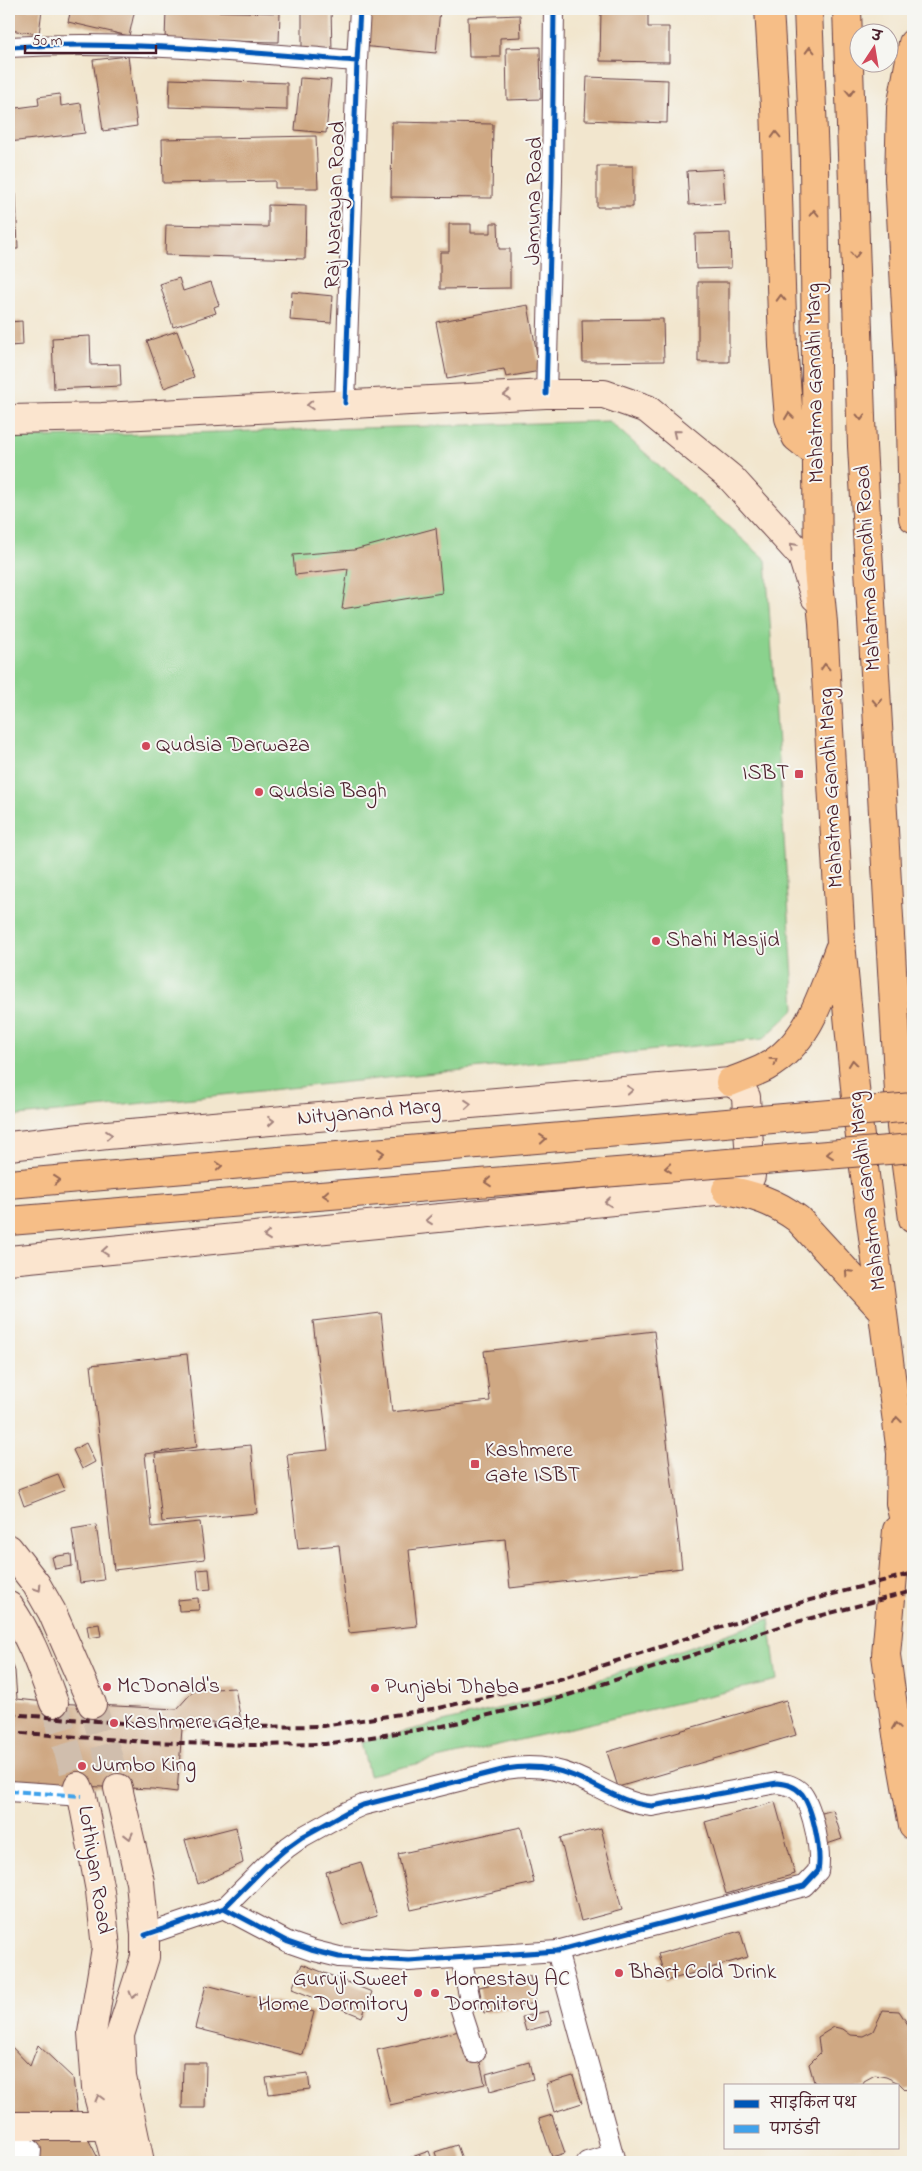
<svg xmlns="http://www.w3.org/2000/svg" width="922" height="2171" font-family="'Indie Flower','Playpen Sans Deva',sans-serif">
  <rect width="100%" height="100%" fill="#f6f6f2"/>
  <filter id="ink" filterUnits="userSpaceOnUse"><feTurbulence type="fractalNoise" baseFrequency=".02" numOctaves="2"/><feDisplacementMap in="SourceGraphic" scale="10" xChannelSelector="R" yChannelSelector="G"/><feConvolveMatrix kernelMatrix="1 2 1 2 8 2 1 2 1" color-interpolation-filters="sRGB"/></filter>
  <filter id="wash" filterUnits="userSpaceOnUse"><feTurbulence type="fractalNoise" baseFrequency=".0096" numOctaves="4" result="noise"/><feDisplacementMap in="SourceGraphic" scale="20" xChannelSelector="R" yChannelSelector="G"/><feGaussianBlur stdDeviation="1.12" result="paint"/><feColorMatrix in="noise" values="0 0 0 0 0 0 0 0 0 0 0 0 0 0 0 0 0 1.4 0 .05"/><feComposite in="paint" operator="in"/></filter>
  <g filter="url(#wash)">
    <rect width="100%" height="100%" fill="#f2e6ce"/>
    <path fill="#8ad28d" stroke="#6a785c" d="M609 421 766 560 795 1009 763 1039 9 1117V438Z
      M769 1619 777 1680 369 1775 361 1742 562 1693Z"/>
    <g id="blocks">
      <path fill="#cfa883" d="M9 9H42L39 34 9 30Z
        M71 9H135L129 36 68 22Z
        M302 9H331L332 52H302Z
        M365 9H440L436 53 361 46Z
        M601 9H648V27H669V62L600 61Z
        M166 10 280 13 279 42 165 40Z
        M520 15 521 37 500 38V57H469L468 17Z
        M540 47 541 99 507 100 506 48Z
        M128 56 137 126 103 131 93 60Z
        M587 77 668 80 667 123 585 120Z
        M300 78 331 80 326 133 295 130Z
        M170 79 287 83V110L169 107Z
        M60 94 61 106 81 103 85 133 9 142V109L39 105 38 97Z
        M392 122 493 124 492 198 391 197Z
        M316 136 318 188H275V181L163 183 162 139Z
        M597 166H633V207H597Z
        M723 169 725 203 689 205 687 171Z
        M9 194H16L18 249H9Z
        M268 205 306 206 305 259 165 255 166 225 268 227Z
        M491 223H498L499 249H510V288L440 289V252H449V224H471V233H491Z
        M730 233 731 268 696 269 695 234Z
        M179 278 183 291 211 282 219 305 214 307 216 313 173 327 160 284Z
        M698 282H729V362H698Z
        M292 292 333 296 331 323 290 320Z
        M528 305 540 371 506 377 504 369 447 379 436 322Z
        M663 319 664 361 583 362 582 320Z
        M22 321 23 345 9 346V322Z
        M177 331 194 377 164 388 147 341Z
        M90 336 91 365 120 364 121 386 54 389 52 338Z
        M436 528 442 593 342 609 348 569 295 575 293 555 354 550Z
        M381 1313 392 1412 490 1401 484 1351 654 1331 682 1568 510 1588 505 1539 409 1550 417 1626 349 1633 339 1545 298 1549 287 1454 328 1450 313 1321Z
        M187 1354 197 1447 145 1454 152 1527 200 1522 205 1559 114 1570 91 1365Z
        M86 1443 95 1462 82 1469 73 1450Z
        M251 1445 257 1513 162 1522 155 1454Z
        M58 1474 65 1490 24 1506 18 1489Z
        M96 1525 104 1580 80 1583 72 1529Z
        M71 1554 72 1566 55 1569 52 1557Z
        M209 1569 211 1589 199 1590 197 1570Z
        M198 1598 199 1610 179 1611 178 1600Z
        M99 1624 101 1636 89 1638 87 1626Z
        M9 1654 15 1671 17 1699 54 1703 177 1709 194 1690 235 1688 241 1721 197 1724 182 1729 177 1792 153 1789 78 1786 9 1785Z
        M786 1700 796 1735 618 1787 607 1752Z
        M775 1802 795 1874 726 1894 705 1822Z
        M833 1810 842 1839 824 1845 815 1815Z
        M236 1827 243 1863 198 1884 185 1840Z
        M521 1827 534 1883 411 1910 398 1854Z
        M601 1828 622 1910 581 1921 560 1838Z
        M361 1862 377 1916 342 1926 326 1872Z
        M740 1931 748 1957 666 1981 658 1954Z
        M302 1964 372 1992 362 2017 292 1989Z
        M530 1976 535 2003 484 2013 479 1987Z
        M206 1985 314 2012 303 2055 195 2028Z
        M883 2010 899 2011 909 2026 913 2038V2088L906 2090 899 2083 886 2077 875 2075 864 2081 863 2085H825L814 2082 809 2064 820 2053 818 2037 834 2027 843 2029 851 2035 863 2036 873 2031Z
        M548 2011 552 2024 526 2031 522 2017Z
        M472 2028 485 2084 390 2105 377 2050Z
        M9 2044 30 2066 38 2045 73 2078 78 2119H9Z
        M529 2062 533 2079 490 2091 486 2074Z
        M183 2063H206L205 2108H182Z
        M308 2073 310 2089 269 2094 266 2078Z
        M573 2076 582 2103 554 2112 546 2084Z
        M552 2115 565 2153 552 2157 539 2119Z
        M22 2131H84L100 2162H35L20 2147Z
        M457 2145 463 2162H438L435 2152Z
        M429 2151 433 2162H410L409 2158Z"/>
    </g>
  </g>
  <g filter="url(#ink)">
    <use href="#blocks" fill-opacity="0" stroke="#633d43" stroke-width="1"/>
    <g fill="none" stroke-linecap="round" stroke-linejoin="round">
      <path stroke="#d0bead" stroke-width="28" stroke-dasharray="28 14" stroke-linecap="butt" d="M54 1703 78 1786
        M92 1704 118 1788"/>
      <defs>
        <path id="street" d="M9 47C125 40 241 52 357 61
          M546 394 552 180 554 9
          M345 403 357 61 360 9
          M9 1791 82 1796
          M145 1935 224 1908 267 1865 288 1847 302 1837 347 1812 363 1805 506 1769C529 1765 552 1767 574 1776 599 1786 624 1804 652 1806L777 1783C787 1784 795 1786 802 1794 813 1809 822 1853 818 1871L804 1886 557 1951 409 1961 339 1957 311 1950 288 1942 224 1908
          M557 1951 615 2162
          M461 1958 470 2000 461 2010 475 2053
          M9 2148 31 2150 30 2162
          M587 2162 612 2155"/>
        <path id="secondary" d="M9 419 102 417 546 394H604L647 409 731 478 802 556 815 597
          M9 1146 107 1135 730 1082 741 1088 746 1097 751 1176 746 1185 726 1190 9 1260
          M9 1549 36 1584 52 1612 92 1704
          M9 1606C31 1637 41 1668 54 1703
          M78 1786 82 1796 100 1891 106 1948 92 2033 96 2088 116 2162
          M118 1788 140 1882 145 1935V1957L120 2035 122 2077 140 2162
          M9 2126H106"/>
        <path id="highway" d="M769 9 775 107 783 346 789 418 796 437 817 454
          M808 9 814 159 818 570 823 623 841 943 859 1129 901 1453 900 1503 913 1562
          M847 9 862 446 901 1127 913 1219
          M913 43 901 108 899 178 910 379 913 518
          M730 1082C742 1077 755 1073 766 1067 810 1042 822 993 839 949
          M726 1190C754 1195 775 1202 798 1219L881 1309
          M897 1530 886 1655 897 1735 913 1826"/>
      </defs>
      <use href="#street" stroke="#633d43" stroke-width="22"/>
      <use href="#secondary" stroke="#633d43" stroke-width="30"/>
      <use href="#highway" stroke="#633d43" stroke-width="30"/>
      <use href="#street" stroke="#fff" stroke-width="20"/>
      <use href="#secondary" stroke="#fbe5cf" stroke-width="28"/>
      <use href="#highway" stroke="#f6be87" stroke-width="28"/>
      <path stroke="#4a1f2b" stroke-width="4" stroke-dasharray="8 4" stroke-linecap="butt" d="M9 1714 147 1725 250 1727 323 1726 439 1708 554 1681 784 1607 913 1573
        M9 1732 146 1742 250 1745 325 1744 443 1726 559 1698 789 1624 913 1591"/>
      <defs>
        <path id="highway-bridge" d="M9 1184 913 1107
          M9 1221 913 1148"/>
      </defs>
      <use href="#highway-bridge" stroke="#633d43" stroke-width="30" stroke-linecap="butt"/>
      <use href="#highway-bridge" stroke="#f6be87" stroke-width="28"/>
      <path stroke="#40a2eb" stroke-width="4" stroke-dasharray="8 4" stroke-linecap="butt" d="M9 1791 82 1796"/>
      <defs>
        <path id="cycleway" d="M9 47C125 40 241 52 357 61
          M546 394 552 180 554 9
          M345 403 357 61 360 9
          M145 1935 224 1908 267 1865 288 1847 302 1837 347 1812 363 1805 506 1769C529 1765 552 1767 574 1776 599 1786 624 1804 652 1806L777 1783C787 1784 795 1786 802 1794 813 1809 822 1853 818 1871L804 1886 557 1951 409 1961 339 1957 311 1950 288 1942 224 1908"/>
      </defs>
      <use href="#cycleway" stroke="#f6f6f2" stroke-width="8"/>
      <use href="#cycleway" stroke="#0057b8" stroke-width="5"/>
    </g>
    <defs><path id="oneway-chevron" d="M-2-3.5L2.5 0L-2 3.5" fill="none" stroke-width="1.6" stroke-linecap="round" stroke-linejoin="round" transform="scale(1.25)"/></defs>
    <g stroke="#976754">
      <use href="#oneway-chevron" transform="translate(810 50) rotate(-92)"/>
      <use href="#oneway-chevron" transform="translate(850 92) rotate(88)"/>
      <use href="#oneway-chevron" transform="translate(776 135) rotate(-92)"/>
      <use href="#oneway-chevron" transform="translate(814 213) rotate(-91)"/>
      <use href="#oneway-chevron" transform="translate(855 255) rotate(88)"/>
      <use href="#oneway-chevron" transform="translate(781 298) rotate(-92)"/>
      <use href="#oneway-chevron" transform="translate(789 416) rotate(-98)"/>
      <use href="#oneway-chevron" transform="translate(861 417) rotate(88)"/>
      <use href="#oneway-chevron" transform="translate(825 667) rotate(-93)"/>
      <use href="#oneway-chevron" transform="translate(877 702) rotate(87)"/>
      <use href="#oneway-chevron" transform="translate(774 1061) rotate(-34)"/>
      <use href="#oneway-chevron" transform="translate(853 1063) rotate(-96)"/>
      <use href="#oneway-chevron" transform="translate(543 1139) rotate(-5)"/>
      <use href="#oneway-chevron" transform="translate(381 1153) rotate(-5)"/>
      <use href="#oneway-chevron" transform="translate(830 1154) rotate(175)"/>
      <use href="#oneway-chevron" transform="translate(219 1166) rotate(-5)"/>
      <use href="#oneway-chevron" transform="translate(668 1168) rotate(175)"/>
      <use href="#oneway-chevron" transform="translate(57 1180) rotate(-5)"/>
      <use href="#oneway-chevron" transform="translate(488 1182) rotate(175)"/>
      <use href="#oneway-chevron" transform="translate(326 1195) rotate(175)"/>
      <use href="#oneway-chevron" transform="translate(848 1273) rotate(-133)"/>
      <use href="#oneway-chevron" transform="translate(897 1420) rotate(-97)"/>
      <use href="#oneway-chevron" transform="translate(896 1726) rotate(-98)"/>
    </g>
    <g stroke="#a2827d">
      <use href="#oneway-chevron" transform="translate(507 395) rotate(177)"/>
      <use href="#oneway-chevron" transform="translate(310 405) rotate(177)"/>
      <use href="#oneway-chevron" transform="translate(676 433) rotate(-141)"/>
      <use href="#oneway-chevron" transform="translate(793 546) rotate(-132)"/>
      <use href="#oneway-chevron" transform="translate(630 1090) rotate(-5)"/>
      <use href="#oneway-chevron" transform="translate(468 1104) rotate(-5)"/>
      <use href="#oneway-chevron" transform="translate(271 1121) rotate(-5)"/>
      <use href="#oneway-chevron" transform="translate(109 1135) rotate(-5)"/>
      <use href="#oneway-chevron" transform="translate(608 1202) rotate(174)"/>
      <use href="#oneway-chevron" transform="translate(429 1220) rotate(174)"/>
      <use href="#oneway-chevron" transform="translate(267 1236) rotate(174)"/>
      <use href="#oneway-chevron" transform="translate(105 1251) rotate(175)"/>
      <use href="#oneway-chevron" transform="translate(38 1588) rotate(58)"/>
      <use href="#oneway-chevron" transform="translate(129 1836) rotate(76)"/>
      <use href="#oneway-chevron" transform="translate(133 1995) rotate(107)"/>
      <use href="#oneway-chevron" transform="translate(99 2098) rotate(-105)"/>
    </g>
  </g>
  <g fill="#d1495b" stroke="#f6f6f2" stroke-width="2">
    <circle cx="146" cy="746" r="5"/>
    <rect x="794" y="769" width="10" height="10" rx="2.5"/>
    <circle cx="259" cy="792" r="5"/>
    <circle cx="656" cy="941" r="5"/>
    <rect x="470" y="1459" width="10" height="10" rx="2.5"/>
    <circle cx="107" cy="1687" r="5"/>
    <circle cx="375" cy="1688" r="5"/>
    <circle cx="114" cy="1723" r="5"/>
    <circle cx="82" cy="1766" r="5"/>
    <circle cx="619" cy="1973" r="5"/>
    <circle cx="418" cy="1993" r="5"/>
    <circle cx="435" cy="1993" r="5"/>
  </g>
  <g text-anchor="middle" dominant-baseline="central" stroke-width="4" stroke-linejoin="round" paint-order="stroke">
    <g font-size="22" fill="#4a1f2b" stroke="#f6f6f2">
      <text transform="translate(535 201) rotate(-89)">Jamuna Road</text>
      <text transform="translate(336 205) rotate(-88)">Raj Narayan Road</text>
      <text transform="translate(816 383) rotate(-91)">Mahatma Gandhi Marg</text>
      <text transform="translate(869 568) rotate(-93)">Mahatma Gandhi Road</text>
      <text transform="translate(832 788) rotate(-93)">Mahatma Gandhi Marg</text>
      <text transform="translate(369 1113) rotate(-5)">Nityanand Marg</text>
      <text transform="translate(868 1191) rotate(-97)">Mahatma Gandhi Marg</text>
      <text transform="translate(94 1870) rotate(81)">Lothiyan Road</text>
    </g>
    <g font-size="22" fill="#4a1f2b" stroke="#f6f6f2" text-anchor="start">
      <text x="156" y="746">Qudsia Darwaza</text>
      <text x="789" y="774" text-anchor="end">ISBT</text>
      <text x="269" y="792">Qudsia Bagh</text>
      <text x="666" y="941">Shahi Masjid</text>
      <text x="485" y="1451">Kashmere<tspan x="485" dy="25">Gate ISBT</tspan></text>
      <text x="117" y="1687">McDonald's</text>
      <text x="385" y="1688">Punjabi Dhaba</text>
      <text x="124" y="1723">Kashmere Gate</text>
      <text x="92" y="1766">Jumbo King</text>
      <text x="629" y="1973">Bhart Cold Drink</text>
      <text x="408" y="1980" text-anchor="end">Guruji Sweet<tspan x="408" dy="25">Home Dormitory</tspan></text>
      <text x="445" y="1980">Homestay AC<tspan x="445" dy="25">Dormitory</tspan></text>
    </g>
  </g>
  <rect width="922" height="2171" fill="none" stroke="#f6f6f2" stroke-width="30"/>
  <rect x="724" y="2084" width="175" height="65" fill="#f6f6f2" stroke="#b1a0a2"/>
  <rect x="734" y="2100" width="25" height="8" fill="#0057b8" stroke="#b1a0a2"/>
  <text x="770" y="2108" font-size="15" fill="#4a1f2b">साइकिल पथ</text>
  <rect x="734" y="2125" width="25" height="8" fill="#40a2eb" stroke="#b1a0a2"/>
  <text x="770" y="2134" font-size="15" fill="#4a1f2b">पगडंडी</text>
  <g transform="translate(874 48) rotate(12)"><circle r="24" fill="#f6f6f2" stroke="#b1a0a2"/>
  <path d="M0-4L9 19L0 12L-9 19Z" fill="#d1495b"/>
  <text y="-8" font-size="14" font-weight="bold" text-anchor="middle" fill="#4a1f2b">उ</text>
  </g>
  <path d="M25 45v8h131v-8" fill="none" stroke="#4a1f2b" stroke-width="2.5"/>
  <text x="32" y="45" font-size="15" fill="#4a1f2b" stroke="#f6f6f2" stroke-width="4" paint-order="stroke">50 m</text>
</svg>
